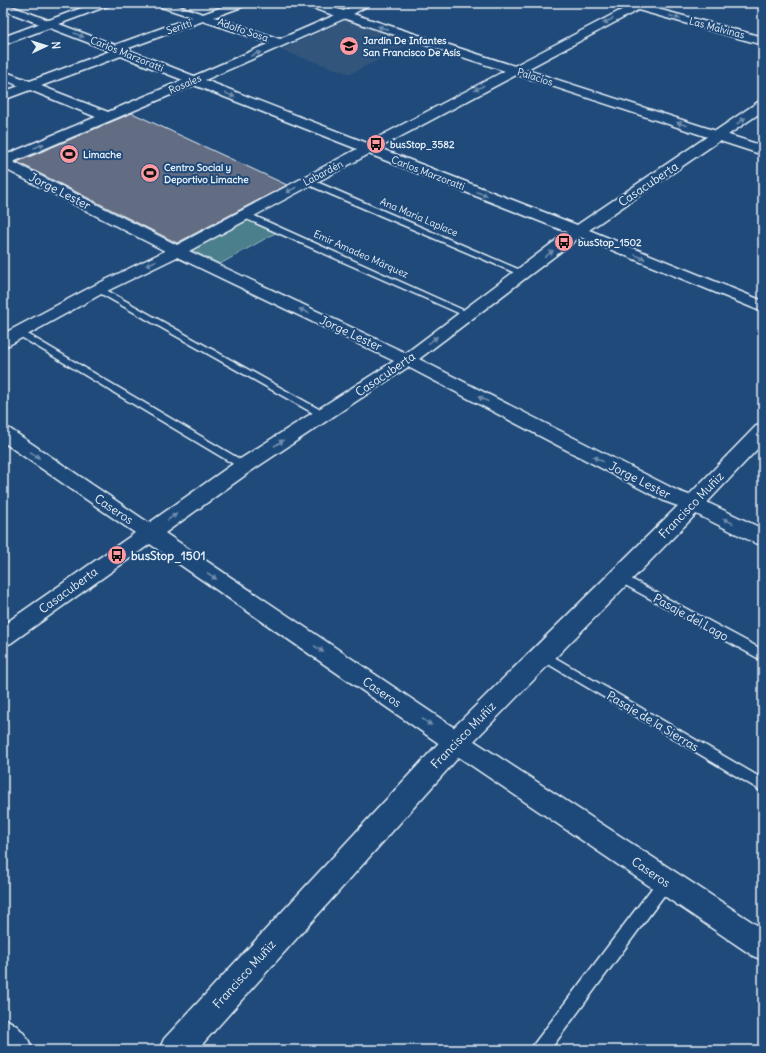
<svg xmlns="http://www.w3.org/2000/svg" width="766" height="1053" font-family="Delius,sans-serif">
  <rect width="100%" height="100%" fill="#1f4a7a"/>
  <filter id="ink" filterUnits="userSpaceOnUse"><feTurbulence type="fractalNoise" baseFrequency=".025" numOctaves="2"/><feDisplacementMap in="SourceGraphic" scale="8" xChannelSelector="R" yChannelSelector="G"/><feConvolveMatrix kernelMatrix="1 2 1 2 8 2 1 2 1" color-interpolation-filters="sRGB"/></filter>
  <g filter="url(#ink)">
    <path fill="#33547c" d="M348 19 416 41 350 74 280 50Z"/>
    <path fill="#4c7f8b" stroke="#9ab8c2" d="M250 218 279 231 220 264 191 250Z"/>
    <path fill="#626c82" stroke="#e8f1f8" d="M132 113 287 185 177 243 17 162Z"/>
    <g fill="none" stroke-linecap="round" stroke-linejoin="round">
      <defs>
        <path id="service" d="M304 179H310L527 273 523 276 520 275 304 183Z
          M242 213H248L472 314 471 316H465L242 217Z
          M99 286 326 413 328 415 323 418 320 417 96 291 95 289Z
          M19 329 248 464 249 466 244 469 240 468 16 334 14 332 16 330Z
          M620 573 763 650V661L616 580 614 577 616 574Z
          M542 650 763 779V792L538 658 536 655 538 652Z
          M666 874 671 876 673 881 671 886 550 1050H532L534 1044 661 876Z"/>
        <path id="minor" d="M3 3 115 45 192 17 155 5 153 3H170L203 14 233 3H249L247 5 214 17 280 39 340 13 358 3H372L348 17 205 80 367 143 627 7 624 6 623 3H649L646 6 763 37V45L638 10 379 148 577 225 758 102 763 101V111L589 230 763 301V312L580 237 419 359 678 491 700 499 763 529V545L755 543 686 509 664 501 408 367 251 471 165 533 465 735 763 929V960L753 956 447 749 150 544 11 643 3 646V625L135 533 3 442V427L10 429 149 523 237 461 394 361 177 257 105 292 9 345 3 346V334L93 286 165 251 3 168V156L96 117 30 90 3 100V92L19 86 3 79V71L30 81 110 51 3 10ZM203 21 270 43 194 76 126 49ZM121 56 183 80 108 112 41 86ZM194 85 357 149 177 245 13 162ZM369 154 567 232 406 353 189 251Z"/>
        <path id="tertiary" d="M95 3H112L110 5 3 45V37Z
          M301 3H319L763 146V155L303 5Z
          M763 425V443L701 509 465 750 197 1050H159L164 1039 447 734 685 499 756 426Z
          M3 1018C18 1024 27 1035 33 1050H3Z"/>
      </defs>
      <use href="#service" stroke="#e8f1f8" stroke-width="3"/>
      <use href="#minor" stroke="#e8f1f8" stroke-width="3"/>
      <use href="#tertiary" stroke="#e8f1f8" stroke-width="3"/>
      <use href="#service" fill="#1f4a7a" fill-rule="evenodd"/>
      <use href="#minor" fill="#1f4a7a" fill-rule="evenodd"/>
      <use href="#tertiary" fill="#1f4a7a" fill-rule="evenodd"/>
    </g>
    <defs><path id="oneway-solid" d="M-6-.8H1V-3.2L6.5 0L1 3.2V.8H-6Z"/></defs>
    <g fill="#6f8dac">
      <use href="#oneway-solid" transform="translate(675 17) rotate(15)"/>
      <use href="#oneway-solid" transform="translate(608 21) rotate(153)"/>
      <use href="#oneway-solid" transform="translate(383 28) rotate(-162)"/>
      <use href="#oneway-solid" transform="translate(79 35) rotate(22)"/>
      <use href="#oneway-solid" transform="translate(256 54) rotate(-23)"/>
      <use href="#oneway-solid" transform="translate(479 88) rotate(152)"/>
      <use href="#oneway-solid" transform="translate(230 95) rotate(22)"/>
      <use href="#oneway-solid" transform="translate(741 121) rotate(-35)"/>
      <use href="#oneway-solid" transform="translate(682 124) rotate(-162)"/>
      <use href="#oneway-solid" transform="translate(39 146) rotate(-23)"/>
      <use href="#oneway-solid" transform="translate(291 190) rotate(152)"/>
      <use href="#oneway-solid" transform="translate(482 194) rotate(21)"/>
      <use href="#oneway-solid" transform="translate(549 254) rotate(-37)"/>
      <use href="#oneway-solid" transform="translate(640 257) rotate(22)"/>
      <use href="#oneway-solid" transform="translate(151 263) rotate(154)"/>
      <use href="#oneway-solid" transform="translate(304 311) rotate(-155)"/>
      <use href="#oneway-solid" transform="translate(433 340) rotate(-37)"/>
      <use href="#oneway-solid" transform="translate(483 399) rotate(-153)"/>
      <use href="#oneway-solid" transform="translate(279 443) rotate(-33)"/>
      <use href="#oneway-solid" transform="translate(35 455) rotate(34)"/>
      <use href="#oneway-solid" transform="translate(598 459) rotate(-153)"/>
      <use href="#oneway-solid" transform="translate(172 517) rotate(-35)"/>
      <use href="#oneway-solid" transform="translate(728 521) rotate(-154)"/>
      <use href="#oneway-solid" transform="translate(212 576) rotate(34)"/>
      <use href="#oneway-solid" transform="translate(319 649) rotate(34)"/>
      <use href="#oneway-solid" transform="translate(427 722) rotate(34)"/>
    </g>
  </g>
  <defs>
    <symbol id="school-disc" viewBox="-11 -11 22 22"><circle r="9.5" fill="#ff9aa2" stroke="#1f4a7a"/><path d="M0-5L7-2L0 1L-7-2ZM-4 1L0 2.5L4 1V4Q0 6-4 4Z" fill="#111"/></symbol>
    <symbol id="bus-disc" viewBox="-11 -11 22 22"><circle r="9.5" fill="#ff9aa2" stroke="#1f4a7a"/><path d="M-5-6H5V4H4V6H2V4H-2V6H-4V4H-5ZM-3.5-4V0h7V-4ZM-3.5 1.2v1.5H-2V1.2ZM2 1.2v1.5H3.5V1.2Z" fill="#111"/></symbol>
    <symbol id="stadium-disc" viewBox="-11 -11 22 22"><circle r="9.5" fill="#ff9aa2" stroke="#1f4a7a"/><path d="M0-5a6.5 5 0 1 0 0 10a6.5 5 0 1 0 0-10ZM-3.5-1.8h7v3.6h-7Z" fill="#111"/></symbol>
  </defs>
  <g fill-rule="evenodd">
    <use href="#school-disc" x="338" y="35" width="22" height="22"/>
    <use href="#bus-disc" x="365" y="133" width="22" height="22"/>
    <use href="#stadium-disc" x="58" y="143" width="22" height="22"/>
    <use href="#stadium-disc" x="139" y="162" width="22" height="22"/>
    <use href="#bus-disc" x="553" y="231" width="22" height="22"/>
    <use href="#bus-disc" x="106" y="544" width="22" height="22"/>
  </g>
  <g text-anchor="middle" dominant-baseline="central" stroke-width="4" stroke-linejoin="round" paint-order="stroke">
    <g font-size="10" fill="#e8f1f8" stroke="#1f4a7a">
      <text transform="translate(179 27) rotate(-19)">Seritti</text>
      <text transform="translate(717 28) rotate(15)">Las Malvinas</text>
      <text transform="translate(243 30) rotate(19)">Adolfo Sosa</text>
      <text transform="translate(127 54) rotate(22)">Carlos Marzoratti</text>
      <text transform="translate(535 77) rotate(18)">Palacios</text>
      <text transform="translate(185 84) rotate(-23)">Rosales</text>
      <text transform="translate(323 173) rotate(-28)">Labardén</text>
      <text transform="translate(428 173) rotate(21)">Carlos Marzoratti</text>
      <text transform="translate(419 217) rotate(23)">Ana María Laplace</text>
      <text transform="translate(361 254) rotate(24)">Emir Amadeo Märquez</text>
    </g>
    <g font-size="10" font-weight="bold" fill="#e8f1f8" stroke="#1f4a7a" text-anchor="start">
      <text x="363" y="40">Jardín De Infantes<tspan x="363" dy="12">San Francisco De Asís</tspan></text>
      <text x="390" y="144">busStop_3582</text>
      <text x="83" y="154">Limache</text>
      <text x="164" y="167">Centro Social y<tspan x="164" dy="12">Deportivo Limache</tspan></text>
      <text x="578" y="242">busStop_1502</text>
    </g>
    <g font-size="12" fill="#e8f1f8" stroke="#1f4a7a">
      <text transform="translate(648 184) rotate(-34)">Casacuberta</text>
      <text transform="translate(60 191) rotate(27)">Jorge Lester</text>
      <text transform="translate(351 333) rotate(25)">Jorge Lester</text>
      <text transform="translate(385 374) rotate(-34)">Casacuberta</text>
      <text transform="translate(640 480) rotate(27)">Jorge Lester</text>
      <text transform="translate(691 505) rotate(-46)">Francisco Muñiz</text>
      <text transform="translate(114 509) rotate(34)">Caseros</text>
      <text transform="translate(68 590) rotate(-36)">Casacuberta</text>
      <text transform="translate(691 617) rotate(29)">Pasaje del Lago</text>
      <text transform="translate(382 692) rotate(34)">Caseros</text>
      <text transform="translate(653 721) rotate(31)">Pasaje de la Sierras</text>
      <text transform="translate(463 735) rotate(-46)">Francisco Muñiz</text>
      <text transform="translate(651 872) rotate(34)">Caseros</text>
      <text transform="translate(244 974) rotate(-48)">Francisco Muñiz</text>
    </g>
    <g font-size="12" font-weight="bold" fill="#e8f1f8" stroke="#1f4a7a" text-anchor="start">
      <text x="131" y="555">busStop_1501</text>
    </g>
  </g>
  <rect width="766" height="1053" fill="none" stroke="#1f4a7a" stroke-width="16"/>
  <rect x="8" y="8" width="750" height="1037" fill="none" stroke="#e8f1f8" stroke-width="1.5" filter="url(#ink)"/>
  <g transform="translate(46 46) rotate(86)" stroke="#1f4a7a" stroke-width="3" paint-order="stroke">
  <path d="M0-3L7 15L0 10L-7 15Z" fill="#e8f1f8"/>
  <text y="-6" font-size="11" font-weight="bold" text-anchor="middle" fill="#e8f1f8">N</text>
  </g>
</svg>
